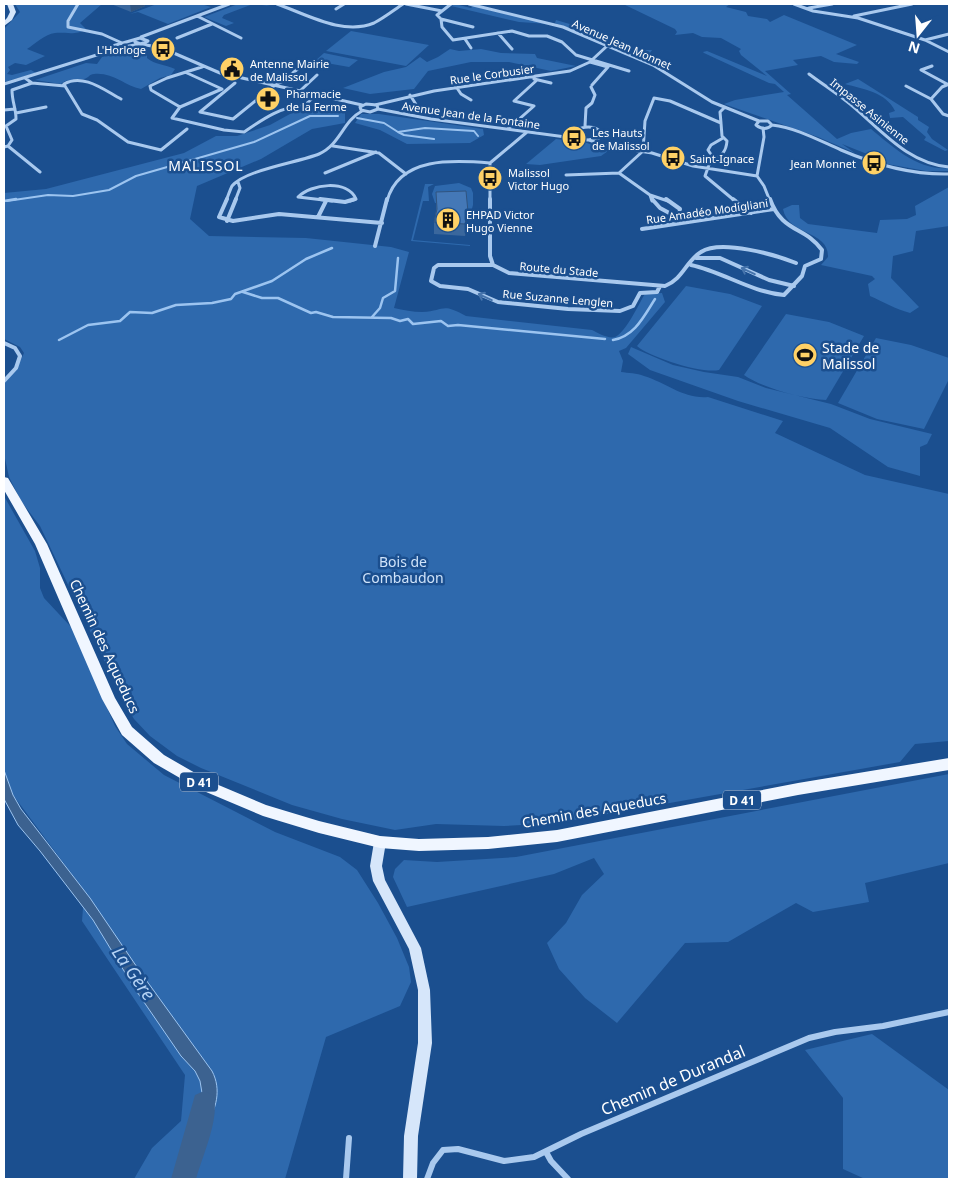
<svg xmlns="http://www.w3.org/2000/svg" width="953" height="1183" font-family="'Noto Sans',sans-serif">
  <rect width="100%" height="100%" fill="#1b4f8f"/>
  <path fill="#2e69ad" d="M15 4H102L80 23 86 29C75 36 67 32 55 33 45 34 35 44 27 49L45 56 26 65 15 63 8 67 10 70 7 74 12 75 31 70 36 73 4 82V29L20 12Z
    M157 4H201L211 7 168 24 138 12 130 14Z
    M238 4H263L270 6 253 4 224 15 222 18 234 23 226 26 204 17Z
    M455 4 471 8 473 6 549 24 519 22 451 6Z
    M623 4H730L726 7 746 12 748 16 767 19 770 22 784 15 857 45 836 54 859 62 857 64 834 62 821 56 793 60 798 65 765 71 791 94 787 95 837 139 851 133 871 129C893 147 918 171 949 168V171H926L887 164V162L842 144 855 153 818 137 724 104 735 100 784 92 775 84 769 83 704 53 703 52 707 51 767 76 741 55 739 51 741 49 721 38 702 37 693 33 675 35 677 32 675 29Z
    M556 20 573 25 627 50H652L648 56 626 51 555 23Z
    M351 31 429 45 406 66 326 51Z
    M450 49 459 51 481 49 501 53 535 54 537 58 576 66 551 71 509 62H471L428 71 414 89 370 94 343 88 384 72 406 67 420 57 427 62 438 57Z
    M122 50 140 52 147 55V58C155 65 165 64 175 69L171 75 160 78 141 89C125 86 113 72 94 74 89 74 89 78 84 79 75 80 68 78 61 84L35 80 86 63 97 64 102 57Z
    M324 53 358 60 349 67 315 61Z
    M858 79 918 117V120L929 127 927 132 932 139 948 150 945 151 924 140 926 137 903 117 890 118 889 113 895 111C886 92 863 89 845 84Z
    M324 108 345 111V123L312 129 261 159 197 186 190 219 209 236 306 238 391 247 409 252 394 308C403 310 413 312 422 312 445 311 441 302 466 316L592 330C598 333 608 339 615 337 625 333 638 306 643 297L645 294 662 293 665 302 626 348 619 351 623 361 621 372C628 373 637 373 644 376 667 383 683 399 708 397L783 421 775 433 865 475 949 494V741L915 744 900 762 557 823 504 826 436 824 395 830 342 819 292 805 201 768 177 756 150 736 134 719 124 702 40 526 21 501 9 477 4 454V383L17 368 24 353 20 347 4 339V193L46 189 184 153 216 136H237L270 125 299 109Z
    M361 114H379L483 129 484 135 470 143 407 144 380 130 355 123Z
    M556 139 587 143 608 151 601 156 540 165 526 164Z
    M459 183 471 188 473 193V205L469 219H464L465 202 435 203 432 194 435 186Z
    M425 184H434L428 187 429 201H423L413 240 470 245V246L411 241Z
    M949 187V226L916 231 913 251 893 256 891 278 919 307 910 313C895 309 884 302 870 296L868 284 875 279 872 276 821 265 828 257C829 230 788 236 783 209L792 205H799L800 218 808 224 877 233 880 220 907 219 916 215 915 206Z
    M686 286 730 294 762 306 719 370C702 374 649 357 637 346Z
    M786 314 829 322 864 336 826 400C804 399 762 388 744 375Z
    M876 338 911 345 949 358V379L924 429 877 419 838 403Z
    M631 347 673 365 704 372 738 377 766 388 831 404 870 419 932 434 927 444 920 447V476L888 467 830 428 738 401 650 370 628 354Z
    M4 496 35 551 40 568V588L44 598 72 628 115 726 127 744 164 775 275 832 340 857 357 870 378 903 397 938 409 967 411 982 400 1006 326 1037 285 1179H134L152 1148 181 1121 185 1075 82 921 83 908 91 900 13 795 4 771Z
    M949 774V863L865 883 869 902 813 912 796 903 728 942 685 943 617 1023 585 998 559 969 547 943 566 923 582 895 604 874 594 858 554 874 407 907 393 877 395 869 404 860 437 862 516 857Z
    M872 1034 949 1090V1179H865L843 1169V1098L805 1050Z"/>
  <path fill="#3c6290" stroke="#9cc4f0" d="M4 770 13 795 21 809 90 898 141 973 212 1071C222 1090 216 1109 206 1126L191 1122 199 1112 202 1093 200 1081 195 1071 181 1056 135 989 93 920 40 851 18 825 4 799Z"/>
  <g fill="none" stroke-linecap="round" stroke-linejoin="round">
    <path stroke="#9cc4f0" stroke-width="2" d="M357 118 384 123 398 132 425 128 474 131 478 136
      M398 132 404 135 434 139
      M7 201 48 195 73 196 109 190 136 176 254 142 310 116H338"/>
    <path stroke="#9cc4f0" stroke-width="2.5" d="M4 201 16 199
      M243 292 262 298H278L311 313 316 312 333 317 391 318 400 321 408 319 413 324 441 321 448 326 458 325 605 339
      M372 317 380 308 383 298 395 291 398 258
      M59 340 88 325 120 321 130 312 152 313 176 305 212 303 231 299 235 294 272 281 306 259 332 248
      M613 340C635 336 644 316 655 299"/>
    <path fill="#3c6290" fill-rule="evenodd" d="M204 1091 213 1095C221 1116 202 1157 196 1179H171L195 1095Z"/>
    <path stroke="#a9c9ee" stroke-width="3" d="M78 4 68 21V27L102 34 122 43
      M277 4C306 14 343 36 374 23 384 18 394 10 403 4
      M406 4 442 11
      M451 4 437 15 441 19 442 27 453 40 512 31 529 36H547L562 42 576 55 629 71
      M469 4 563 27 653 65 712 102 759 121
      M794 4 813 11 858 18 925 40 949 52
      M809 8 832 4
      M336 9 344 4
      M197 16 241 38
      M854 16 912 4
      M441 19 473 27
      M498 33 512 49
      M141 37 229 4
      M177 38 212 24
      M465 39 471 48
      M925 40 949 34
      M141 44 162 48 220 73 362 105
      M109 47 140 38 148 41 141 44 135 42V40
      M593 59 607 46
      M932 66 921 70 947 84
      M202 67 167 78 150 86 151 90 180 107 172 118 224 130 244 132C263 119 281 106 304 106L318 93
      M809 74C825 86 841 96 856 109 885 134 909 163 949 167
      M25 78 32 83 65 86
      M287 78 307 61
      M534 79 551 83
      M235 83 200 112 233 119 275 85 284 81
      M4 84 119 48 140 44
      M65 86 82 114 97 120 128 142 161 150 187 129
      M65 86 64 84C83 73 104 90 121 99
      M906 86 931 99 943 114 949 116
      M457 88 461 94 471 100
      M301 90 317 75
      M410 95 417 106
      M931 99 942 87 949 84
      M366 104 377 105 378 109 370 112 361 110 360 107Z
      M375 105 434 91 570 71 590 62 608 67 592 85
      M180 107 222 89 187 73
      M378 109 431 119 588 140 599 138 603 134C592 120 575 130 563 136
      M4 110 15 109
      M16 113 46 107
      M759 121H768L772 125C767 130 761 129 756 125Z
      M721 123 720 112 725 107
      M772 125C797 128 818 140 841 150 876 165 911 175 949 174
      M585 126 586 108 592 103 595 95 591 87
      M508 129 534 106 514 101 537 80
      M589 140 607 146 652 153 693 166 757 176
      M8 146 40 172
      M333 146 379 153 406 174
      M4 147 8 146 12 140 6 126 16 119C16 108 12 102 12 90L32 83
      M714 159 708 150 711 145 723 138
      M490 163V201
      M325 173 376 152
      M566 175 619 173
      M757 176 764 137 763 128
      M757 176 764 186 770 201
      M650 195 652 201
      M226 201C228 196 230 190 232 186 244 170 300 162 319 154 340 145 343 121 362 111
      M235 201 240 188 238 182
      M332 201 298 197C311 184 347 179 356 199L350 201
      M387 201C399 156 454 160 490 163L527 132
      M668 201 650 195 619 173 643 151 645 121 654 98 670 101 721 123 722 136 727 141C726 154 720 156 710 162L705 176 735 201"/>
    <path stroke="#a9c9ee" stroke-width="4" d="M227 199 219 217 233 221 279 214 382 223
      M320 199 345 202 355 199
      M490 199V256L493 265 509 273 665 286C683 279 686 261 701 252 721 239 776 255 796 263
      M652 199 660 208 686 222
      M666 199 680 209 679 216
      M733 199 751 213
      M318 217 326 201
      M227 221 236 199
      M642 229 774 209
      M375 246 387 199
      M696 258H720L769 280 794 286
      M493 265H438L434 268 431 281 440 286 468 289 498 302 568 309 620 311 633 306 640 293 657 292 660 286
      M691 265C723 272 751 292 784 295L802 276 805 266 821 259 822 250C805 226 782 233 770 199
      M4 343 15 348 20 356 16 368 4 381"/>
    <path stroke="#a9c9ee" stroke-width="6" d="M546 1152 551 1161 568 1179
      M346 1179 349 1138
      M427 1179 433 1163 443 1150 458 1149 504 1161 534 1157 581 1134 809 1038 835 1032 883 1026 949 1012"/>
    <path fill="#d6e6fa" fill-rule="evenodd" d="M7 4H13L16 12 12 20 4 26V21L7 18 10 12Z
      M380 837 384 838 386 842 382 866 385 880 421 948 430 990 432 1043 418 1136 417 1179H403L404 1136 418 1043V990L409 949 373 881 370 866 374 842 376 838Z"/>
    <path fill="#f0f6ff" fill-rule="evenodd" d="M4 477 8 478 47 544 115 698 132 727 164 755 209 781 266 805 319 821 380 836 419 839 488 837 557 830 798 783 949 758V770L798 795 557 842 488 849 419 851 380 848 319 833 263 816 199 789 154 763 122 735 102 699 35 544 4 490Z"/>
  </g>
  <path fill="#3a679d" d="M111 4H144L145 6 131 12Z
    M436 192 468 212V224L465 236 434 234V222L436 211Z"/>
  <path fill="#305480" d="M130 4H144L145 6 131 12Z
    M468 212V224L465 236V224Z"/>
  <path fill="#4478b7" stroke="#305480" d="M466 191 468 212 465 224 434 222 437 209 436 192Z"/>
  <defs><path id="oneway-shaft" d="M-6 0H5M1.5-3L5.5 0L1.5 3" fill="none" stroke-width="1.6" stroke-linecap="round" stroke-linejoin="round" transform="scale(1.25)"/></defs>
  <g stroke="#4674ac">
    <use href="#oneway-shaft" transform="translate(748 271) rotate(-155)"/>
    <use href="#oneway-shaft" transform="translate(485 297) rotate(-155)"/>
  </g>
  <defs>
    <symbol id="bus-disc" viewBox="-11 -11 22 22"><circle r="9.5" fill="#ffd166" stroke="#1b4f8f"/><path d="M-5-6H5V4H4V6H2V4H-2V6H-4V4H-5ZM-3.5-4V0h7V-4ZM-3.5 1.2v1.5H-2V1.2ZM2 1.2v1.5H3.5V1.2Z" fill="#111"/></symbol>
    <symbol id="civic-disc" viewBox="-11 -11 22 22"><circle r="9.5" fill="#ffd166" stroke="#1b4f8f"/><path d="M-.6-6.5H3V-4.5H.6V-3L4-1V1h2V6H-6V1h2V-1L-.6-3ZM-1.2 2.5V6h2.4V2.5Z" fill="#111"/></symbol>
    <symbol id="pharmacy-disc" viewBox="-11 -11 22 22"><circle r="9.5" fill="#ffd166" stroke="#1b4f8f"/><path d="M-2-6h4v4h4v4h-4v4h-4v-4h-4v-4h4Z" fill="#111"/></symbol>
    <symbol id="building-disc" viewBox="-11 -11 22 22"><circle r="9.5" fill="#ffd166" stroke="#1b4f8f"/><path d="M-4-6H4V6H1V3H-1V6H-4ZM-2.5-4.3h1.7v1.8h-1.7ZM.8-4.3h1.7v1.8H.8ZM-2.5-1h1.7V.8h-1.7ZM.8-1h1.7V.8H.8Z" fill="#111"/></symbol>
    <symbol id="stadium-disc" viewBox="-11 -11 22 22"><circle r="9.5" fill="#ffd166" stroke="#1b4f8f"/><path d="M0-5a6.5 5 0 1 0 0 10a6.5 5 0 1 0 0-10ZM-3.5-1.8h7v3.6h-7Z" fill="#111"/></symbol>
  </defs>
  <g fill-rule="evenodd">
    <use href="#bus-disc" x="149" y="35" width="28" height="28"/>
    <use href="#civic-disc" x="218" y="55" width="28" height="28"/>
    <use href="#pharmacy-disc" x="254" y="85" width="28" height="28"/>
    <use href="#bus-disc" x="560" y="124" width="28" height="28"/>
    <use href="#bus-disc" x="659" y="144" width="28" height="28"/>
    <use href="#bus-disc" x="860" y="149" width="28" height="28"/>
    <use href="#bus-disc" x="476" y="164" width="28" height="28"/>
    <use href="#building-disc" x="434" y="206" width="28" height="28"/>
    <use href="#stadium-disc" x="791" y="341" width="28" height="28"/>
  </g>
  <g text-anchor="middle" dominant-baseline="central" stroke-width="5" stroke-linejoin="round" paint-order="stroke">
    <g font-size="11" fill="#fff" stroke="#1b4f8f">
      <text transform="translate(622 44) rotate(24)">Avenue Jean Monnet</text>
      <text transform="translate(492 74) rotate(-8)">Rue le Corbusier</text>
      <text transform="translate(870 111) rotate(39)">Impasse Asinienne</text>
      <text transform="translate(471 115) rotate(8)">Avenue Jean de la Fontaine</text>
      <text transform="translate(707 211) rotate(-8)">Rue Amadéo Modigliani</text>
      <text transform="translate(559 269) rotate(5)">Route du Stade</text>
      <text transform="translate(558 298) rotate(5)">Rue Suzanne Lenglen</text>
    </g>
    <g font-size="11" fill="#fff" stroke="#1b4f8f" text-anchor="start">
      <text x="146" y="49" text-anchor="end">L'Horloge</text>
      <text x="250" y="63">Antenne Mairie<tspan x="250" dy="13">de Malissol</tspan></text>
      <text x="286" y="93">Pharmacie<tspan x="286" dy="13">de la Ferme</tspan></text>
      <text x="592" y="132">Les Hauts<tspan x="592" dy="13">de Malissol</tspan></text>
      <text x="690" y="158">Saint-Ignace</text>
      <text x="856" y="163" text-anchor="end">Jean Monnet</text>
      <text x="508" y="172">Malissol<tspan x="508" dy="13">Victor Hugo</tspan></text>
      <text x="466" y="214">EHPAD Victor<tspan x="466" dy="13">Hugo Vienne</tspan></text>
    </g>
    <g fill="#1b4f8f" stroke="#bbcadd" stroke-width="1">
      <rect x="180" y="772.5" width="38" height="19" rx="4"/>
      <rect x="723" y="790.5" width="38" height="19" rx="4"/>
    </g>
    <g font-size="12" font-weight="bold" fill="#fff">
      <text x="199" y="782">D 41</text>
      <text x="742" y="800">D 41</text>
    </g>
    <g font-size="14" letter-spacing="1" fill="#fff" stroke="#1b4f8f">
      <text x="206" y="165">MALISSOL</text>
    </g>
    <g font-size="14" fill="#fff" stroke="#1b4f8f" text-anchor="start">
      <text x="822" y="347">Stade de<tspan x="822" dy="16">Malissol</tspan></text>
    </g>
    <g font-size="14" fill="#cfe3fa" stroke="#1b4f8f">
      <text x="403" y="561">Bois de<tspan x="403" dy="16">Combaudon</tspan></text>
    </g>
    <g font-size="14" fill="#fff" stroke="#1b4f8f">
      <text transform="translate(105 646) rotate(65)">Chemin des Aqueducs</text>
      <text transform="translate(594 810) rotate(-10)">Chemin des Aqueducs</text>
    </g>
    <g font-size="16" fill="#fff" stroke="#1b4f8f">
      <text transform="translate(673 1080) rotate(-23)">Chemin de Durandal</text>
    </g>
    <g font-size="18" font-style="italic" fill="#b5d3f5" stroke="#1b4f8f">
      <text transform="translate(134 973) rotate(55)">La Gère</text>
    </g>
  </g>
  <rect width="953" height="1183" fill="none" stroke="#ffffff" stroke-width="10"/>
  <g transform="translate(918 35) rotate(197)" stroke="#1b4f8f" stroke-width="4" paint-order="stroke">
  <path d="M0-4L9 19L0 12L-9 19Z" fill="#ffffff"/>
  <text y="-8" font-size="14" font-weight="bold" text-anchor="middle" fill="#ffffff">N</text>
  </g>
</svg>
